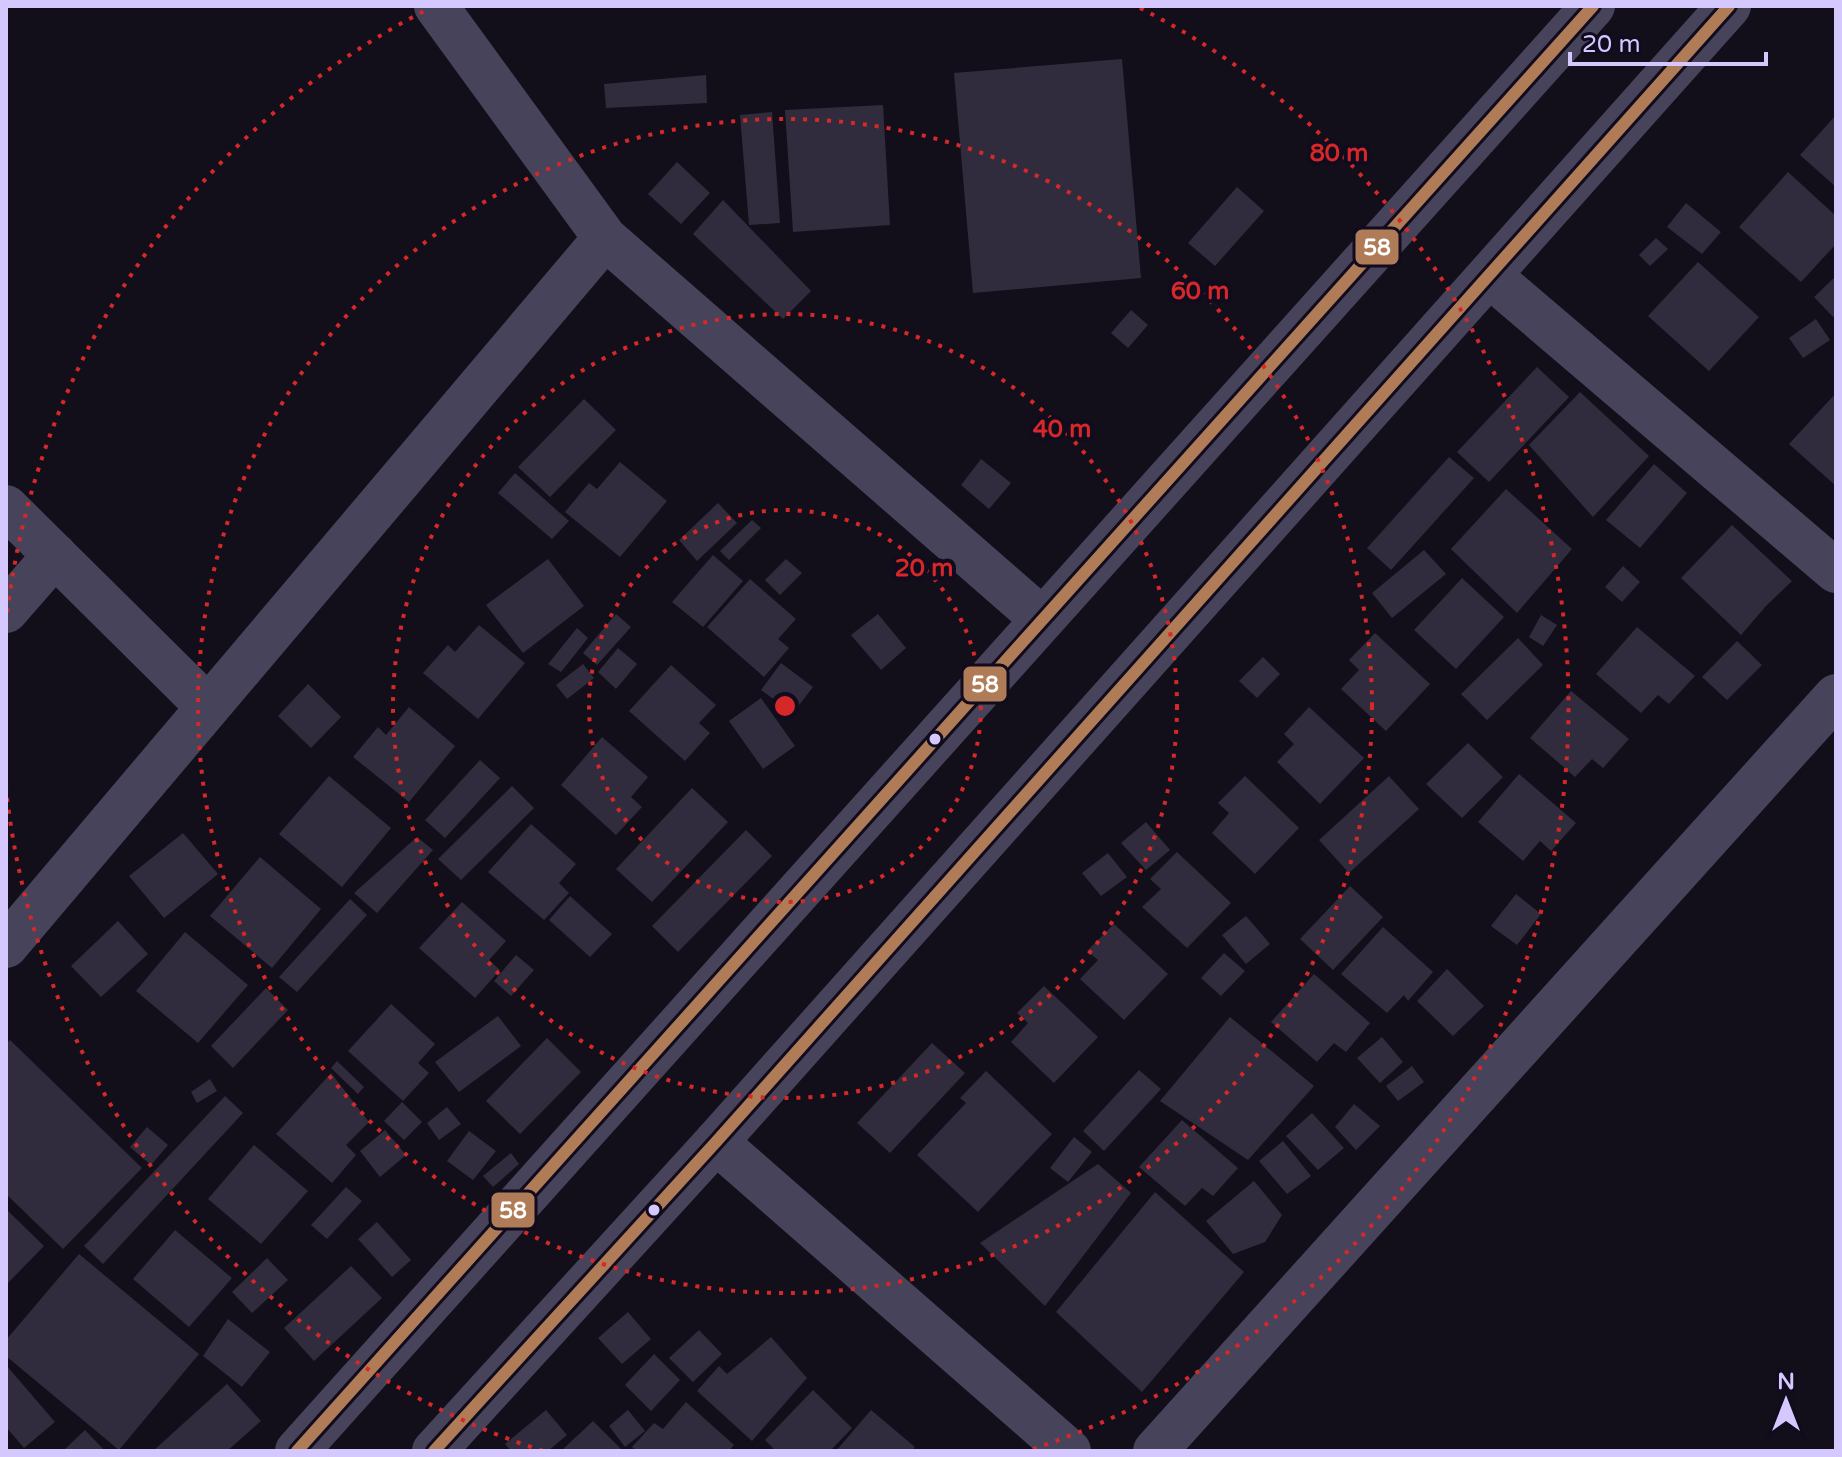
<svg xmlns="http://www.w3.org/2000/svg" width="1842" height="1457" font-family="'Varela Round',sans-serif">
  <rect width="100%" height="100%" fill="#120f1a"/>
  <path fill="#312c3d" d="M1122 59 1141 278 973 293 954 73Z
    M706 75 707 103 606 108 604 84Z
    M883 105 890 225 793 232 785 110Z
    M772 112 780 223 749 225 740 115Z
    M1836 115V187L1800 155Z
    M677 162 710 193 681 224 648 194Z
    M1788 172 1836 216V244L1801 282 1739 227Z
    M1237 187 1264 211 1215 266 1188 243Z
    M723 200 811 291 783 319 693 234Z
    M1686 203 1721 232 1702 254 1667 227Z
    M1656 238 1668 249 1650 266 1639 255Z
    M1698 262 1759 317 1709 371 1648 316Z
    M1836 276V314L1833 317 1814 297Z
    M1131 310 1148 325 1128 348 1111 333Z
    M1816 319 1830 340 1803 358 1789 338Z
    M1537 367 1569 397 1489 482 1457 452Z
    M1580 392 1649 456 1593 517 1529 445Z
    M1836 393V486L1789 444Z
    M584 399 616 430 550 497 518 467Z
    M1449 457 1474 478 1391 570 1367 548Z
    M981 459 1011 483 989 509 961 485Z
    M620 462 667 501 620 557 565 512 589 483 597 489Z
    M1654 464 1687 493 1640 548 1606 520Z
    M515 473 569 521 552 539 498 493Z
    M1506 489 1572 549 1517 613 1451 549Z
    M718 503 737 523 697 561 679 540Z
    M752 520 761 528 729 560 720 551Z
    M1732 525 1792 581 1766 606 1741 635 1681 578Z
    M1424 550 1446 574 1392 618 1372 593Z
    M713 555 743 581 703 627 672 602Z
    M548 559 584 606 523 653 486 605Z
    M786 559 802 573 780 595 765 580Z
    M1623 566 1640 582 1622 602 1605 587Z
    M1462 578 1504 617 1456 669 1414 630Z
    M750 579 796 619 778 639 789 648 764 677 707 627Z
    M616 614 631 627 597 665 583 653Z
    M878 614 906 648 881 670 851 635Z
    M1541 615 1557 625 1543 646 1529 637Z
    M479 625 525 663 478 719 423 673 448 645 455 652Z
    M1637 627 1695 676 1669 704 1658 695 1641 713 1596 674Z
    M577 628 588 638 561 672 548 664Z
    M1375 633 1430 684 1386 731 1341 689 1359 670 1349 660Z
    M1518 638 1543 665 1487 720 1461 694Z
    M1737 641 1762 665 1727 700 1702 677Z
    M618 648 637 664 616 689 598 672Z
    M1263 657 1280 674 1257 698 1239 681Z
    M781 663 813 687 793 713 761 690Z
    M583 664 594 678 567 699 556 685Z
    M671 665 716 705 699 723 710 733 685 761 629 711Z
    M308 684 341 717 311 748 278 716Z
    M1571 691 1629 739 1603 768 1592 759 1575 777 1530 738Z
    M761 698 795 746 763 769 729 721Z
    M409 707 455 746 409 802 353 757 378 727 386 735Z
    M1309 707 1364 758 1320 804 1277 762 1294 744 1284 734Z
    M602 737 648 777 631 797 642 807 616 835 561 785Z
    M1468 743 1503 777 1462 818 1426 784Z
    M480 760 500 778 445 838 425 820Z
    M1519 774 1576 823 1551 851 1540 841 1523 861 1478 822Z
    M329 776 391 828 342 887 279 834Z
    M1245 776 1299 828 1255 874 1212 833 1229 813 1218 803Z
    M1389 776 1419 809 1349 873 1319 840Z
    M512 786 534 808 461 880 438 859Z
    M692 788 728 822 652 902 616 869Z
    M1146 822 1170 850 1146 870 1121 843Z
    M531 824 576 864 559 883 569 893 544 920 488 872Z
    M746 830 772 856 678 952 652 926Z
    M183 833 218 874 164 918 129 876Z
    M417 837 433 850 377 913 354 893Z
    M1177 852 1231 903 1187 948 1142 907 1161 889 1150 879Z
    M1108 853 1127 877 1101 896 1082 873Z
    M260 857 321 909 272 968 210 916Z
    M1350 886 1383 917 1333 970 1300 939Z
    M1516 894 1541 914 1517 945 1491 926Z
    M570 896 612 934 590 957 549 920Z
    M350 899 367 915 297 992 279 977Z
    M462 902 506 941 489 960 500 970 475 998 419 948Z
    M1246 916 1270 944 1246 964 1222 935Z
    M118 921 148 954 101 997 71 966Z
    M1114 924 1168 974 1124 1020 1080 979 1098 960 1087 951Z
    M1383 927 1433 972 1408 1001 1404 995 1387 1013 1341 974Z
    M185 932 248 985 198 1043 136 991Z
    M1224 953 1245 971 1221 996 1201 978Z
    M516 955 534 970 511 996 494 981Z
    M1447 969 1484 1006 1453 1036 1417 1001Z
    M1314 974 1370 1023 1346 1052 1334 1043 1317 1062 1271 1022Z
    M1044 986 1098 1037 1054 1083 1011 1042 1028 1023 1017 1013Z
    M266 988 288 1010 233 1068 211 1046Z
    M391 1004 435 1044 418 1063 429 1073 403 1101 348 1051Z
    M498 1016 521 1046 459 1092 435 1062Z
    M1230 1017 1314 1086 1248 1160 1160 1101Z
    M1382 1037 1403 1062 1380 1083 1357 1058Z
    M547 1038 581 1072 520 1134 486 1101Z
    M10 1040 142 1168 63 1249 6 1194V1044Z
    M932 1043 965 1073 890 1153 857 1123Z
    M337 1061 364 1087 358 1094 331 1068Z
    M1412 1066 1424 1082 1398 1101 1386 1086Z
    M1139 1070 1161 1089 1104 1151 1083 1131Z
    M986 1071 1052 1134 978 1212 917 1155 966 1103 960 1098Z
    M331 1073 369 1122 346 1145 356 1155 332 1183 276 1134Z
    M210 1079 217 1091 197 1103 191 1092Z
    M225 1096 243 1113 103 1264 84 1246Z
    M402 1102 422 1122 404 1140 384 1121Z
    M1354 1104 1380 1126 1356 1150 1335 1127Z
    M447 1107 461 1124 439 1140 427 1123Z
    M1312 1113 1344 1148 1318 1170 1286 1136Z
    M1182 1120 1238 1168 1213 1196 1202 1188 1185 1206 1139 1167Z
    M147 1127 168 1145 151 1165 130 1147Z
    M385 1130 406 1155 380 1177 360 1151Z
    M469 1131 496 1151 473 1180 447 1161Z
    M1074 1137 1092 1152 1068 1182 1050 1168Z
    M1283 1141 1311 1176 1287 1194 1259 1161Z
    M254 1145 308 1191 261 1244 208 1199Z
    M511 1153 519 1164 493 1187 483 1176Z
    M1098 1164 1131 1193 1045 1306 980 1243Z
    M1254 1181 1282 1215 1265 1242 1233 1254 1206 1221Z
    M346 1187 362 1201 327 1239 311 1225Z
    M1155 1192 1244 1272 1142 1392 1056 1312Z
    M6 1209 44 1246 6 1285Z
    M377 1222 411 1260 392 1277 358 1239Z
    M175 1230 232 1278 189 1327 133 1279Z
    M79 1254 199 1354 119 1450 6 1356V1340Z
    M267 1258 288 1280 252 1313 232 1292Z
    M351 1266 382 1298 314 1361 284 1328Z
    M628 1312 651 1339 622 1364 598 1338Z
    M228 1319 270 1352 242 1387 203 1356Z
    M699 1330 722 1354 693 1382 669 1358Z
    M771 1337 807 1378 752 1441 697 1391 719 1366 727 1374Z
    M654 1354 680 1380 651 1411 625 1385Z
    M6 1365 55 1422 24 1448 6 1427Z
    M227 1384 261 1421 227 1451H153Z
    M813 1390 852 1428 830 1451H776L765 1440Z
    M686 1402 734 1445 729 1451H637L632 1447 654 1423 663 1429Z
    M546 1410 567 1435 548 1451H511L505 1444Z
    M628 1410 645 1431 625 1447 609 1426Z
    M871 1410 915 1447 911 1451H836Z
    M593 1421 623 1451H561Z
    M85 1430 105 1451H63Z"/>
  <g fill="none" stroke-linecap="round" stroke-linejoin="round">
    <path stroke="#47435b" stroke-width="44" d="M436 6 605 238 1041 618
      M1490 276 1836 571
      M6 507 208 707
      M6 611 55 555
      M6 946 605 238
      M716 1142 1069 1451
      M1155 1451 1836 696"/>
    <path stroke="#47435b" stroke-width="44" d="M297 1451 1593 6
      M434 1451 716 1142 1729 6"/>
    <defs>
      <path id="bus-1" d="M297 1451 1593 6
        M434 1451 716 1142 1729 6"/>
    </defs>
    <use href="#bus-1" stroke="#110b1e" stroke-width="18"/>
    <use href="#bus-1" stroke="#b07c57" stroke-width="12"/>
  </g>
  <g fill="none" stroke="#d62828" stroke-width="4" stroke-dasharray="4 8">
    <circle cx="785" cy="706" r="196"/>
    <circle cx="785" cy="706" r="392"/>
    <circle cx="785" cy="706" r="587"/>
    <path d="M543 1451A783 783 0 0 1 6 788M6 624A783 783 0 0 1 430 8M1140 8A783 783 0 0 1 1027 1451"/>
  </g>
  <g fill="#d5c8ff" stroke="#110b1e" stroke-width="3">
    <circle cx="935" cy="739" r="7"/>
    <circle cx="654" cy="1210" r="7"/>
  </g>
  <circle cx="785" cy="706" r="12" fill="#d62828" stroke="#110b1e" stroke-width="4"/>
  <g font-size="24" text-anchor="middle" font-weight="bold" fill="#d62828" stroke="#110b1e" stroke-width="8" stroke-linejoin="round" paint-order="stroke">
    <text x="1339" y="161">80 m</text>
    <text x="1200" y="299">60 m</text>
    <text x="1062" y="437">40 m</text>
    <text x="924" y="576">20 m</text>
  </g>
  <g stroke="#110b1e" stroke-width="3">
    <rect x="1354" y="228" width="46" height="38" rx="8" fill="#b07c57"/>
    <rect x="962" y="665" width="46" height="38" rx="8" fill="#b07c57"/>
    <rect x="490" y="1191" width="46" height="38" rx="8" fill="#b07c57"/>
  </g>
  <g font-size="22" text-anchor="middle" font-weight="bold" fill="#fff">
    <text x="1377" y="255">58</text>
    <text x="985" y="692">58</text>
    <text x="513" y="1218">58</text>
  </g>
  <rect width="1842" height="1457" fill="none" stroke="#d5c8ff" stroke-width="16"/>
  <g transform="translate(1786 1401)" stroke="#110b1e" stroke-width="6" paint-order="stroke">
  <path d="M0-6L14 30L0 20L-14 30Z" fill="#d5c8ff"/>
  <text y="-12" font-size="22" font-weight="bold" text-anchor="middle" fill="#d5c8ff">N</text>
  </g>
  <path d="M1570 52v12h196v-12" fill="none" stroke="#d5c8ff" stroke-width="4"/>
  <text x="1582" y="52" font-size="24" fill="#d5c8ff" stroke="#110b1e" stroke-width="6" paint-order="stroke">20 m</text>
</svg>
